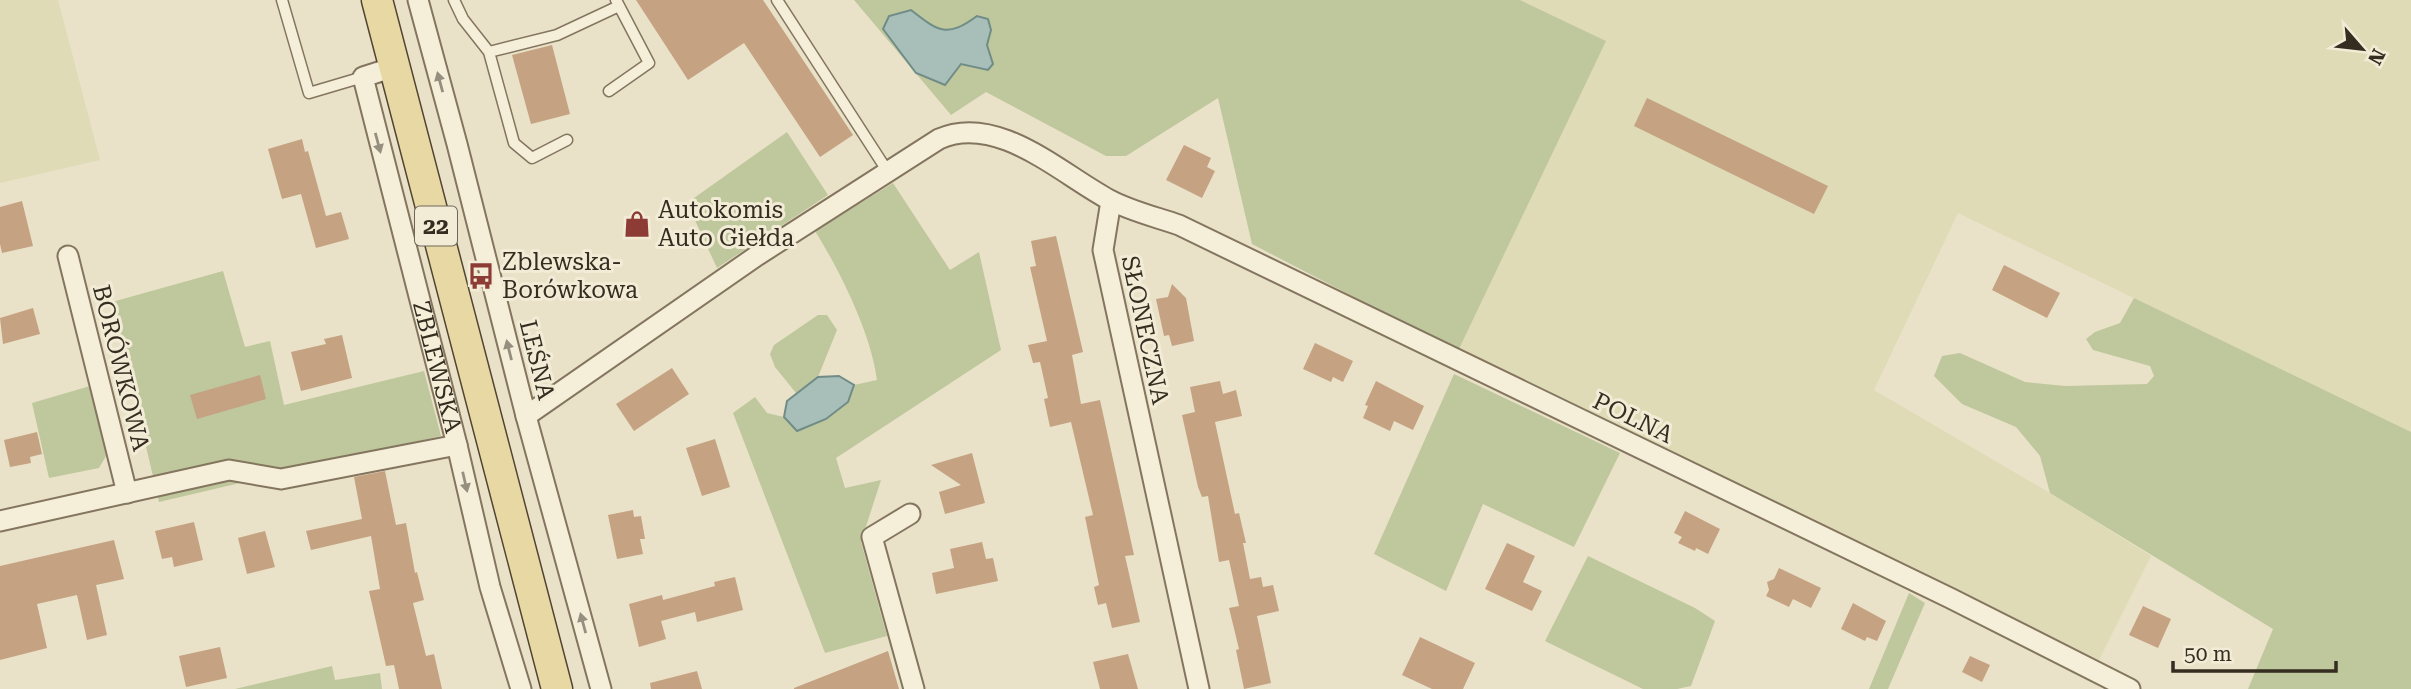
<svg xmlns="http://www.w3.org/2000/svg" width="2411" height="689" font-family="'Roboto Serif',serif">
  <rect width="100%" height="100%" fill="#eae2c8"/>
  <path fill="#dedbb6" d="M0 0H58L100 160 0 183Z
    M1520 0H2411V432L1958 213 1874 390 2050 493 2151 556 2099 660 1458 351 1606 41Z"/>
  <path fill="#bfc79d" d="M854 0H1520L1606 41 1458 351 1252 244 1218 98 1126 156H1106L986 92 951 115Z
    M787 132 828 195 717 268 687 203Z
    M893 183 950 270 979 252 1001 350 836 458 845 488 881 480 861 542 887 636 825 653 733 413 755 397 767 413 784 417 797 431 848 402 854 385 877 380C871 333 840 271 815 231Z
    M223 271 245 347 270 341 284 405 424 371 441 436 159 502 112 302Z
    M2134 298 2411 432V689H2248L2273 629 2050 493 2040 456 2016 427 1962 404 1934 376 1942 356 1960 353 2025 382 2065 386 2147 384 2154 376 2150 366 2093 350 2086 339 2095 332 2120 323Z
    M818 315H827L837 330 818 377 796 393 775 367 770 354 774 345Z
    M1454 374 1620 453 1574 547 1483 504 1446 591 1374 554Z
    M90 386 106 456 99 468 49 478 32 403Z
    M1588 556 1695 608 1715 621 1691 686 1677 689H1643L1545 641Z
    M1909 593 1925 603 1888 689H1869Z
    M332 666 335 680 380 673 382 689H235Z"/>
  <path fill="#a8beb9" stroke="#708c87" stroke-width="2" d="M911 10C939 32 947 38 977 16L988 19 991 30 987 45 993 64 988 70 961 64 945 85 916 73 883 29 889 16Z
    M839 376 854 385 848 402 826 419 797 431 784 417 787 401 818 377Z"/>
  <path fill="#c4a282" d="M636 0H763L853 135 820 157 744 43 688 80Z
    M552 45 570 114 531 124 512 55Z
    M1647 98 1828 186 1814 214 1634 126Z
    M302 139 305 152 308 151 326 216 341 212 349 239 316 248 301 194 282 199 268 149Z
    M1184 145 1211 158 1207 167 1215 171 1202 198 1166 180Z
    M22 201 33 246 2 253 0 244V207Z
    M1056 236 1083 352 1072 355 1081 404 1100 400 1134 555 1125 556 1140 622 1112 628 1106 603 1098 605 1094 587 1099 585 1085 517 1093 515 1071 422 1050 427 1044 399 1048 398 1040 362 1033 363 1028 345 1047 341 1030 267 1036 266 1031 241Z
    M2004 265 2060 293 2047 318 1992 290Z
    M1172 284 1186 298 1194 341 1172 346 1169 335 1164 336 1156 299 1168 297Z
    M33 308 40 334 3 344 0 318Z
    M342 335 352 378 301 391 291 352 326 344 324 339Z
    M1315 343 1353 361 1343 382 1333 377 1331 382 1303 369Z
    M672 368 689 394 634 431 616 404Z
    M260 375 266 399 197 419 190 395Z
    M1220 381 1223 394 1236 390 1242 416 1215 422 1235 514 1239 513 1246 543H1243L1250 579 1261 577 1263 587 1273 585 1279 611 1257 616 1271 683 1244 689 1236 650 1239 649 1229 608 1239 606 1229 560 1219 562 1208 496 1202 497 1198 487 1182 415 1195 412 1190 387Z
    M1376 381 1424 406 1413 430 1394 421 1390 431 1363 418 1368 406 1365 405Z
    M37 432 42 454 30 457 31 463 10 467 4 440Z
    M715 439 730 487 702 496 686 448Z
    M972 453 985 503 945 514 939 492 961 485 931 465Z
    M385 471 396 525 406 523 415 573 417 572 424 600 413 603 426 656 434 654 442 689H399L394 665 386 666 369 591 380 589 371 536 311 550 306 531 362 519 354 477Z
    M633 510 634 517 641 516 645 539H640L643 554 617 559 608 515Z
    M1685 511 1720 529 1708 554 1696 548 1695 551 1678 543 1682 537 1674 533Z
    M194 522 203 560 174 567 172 557 162 559 155 531Z
    M265 531 275 567 247 574 238 538Z
    M114 540 124 579 96 585 107 635 87 640 77 595 37 604 47 648 0 660V566Z
    M982 542 986 559 993 558 998 581 936 594 932 573 954 568 950 549Z
    M1507 543 1535 556 1523 582 1542 591 1532 611 1485 589Z
    M1779 568 1821 588 1811 608 1793 599 1789 607 1766 596 1769 590 1767 582 1774 579Z
    M735 577 743 610 697 622 695 612 661 621 666 639 639 647 629 604 662 595 663 600 715 586 714 582Z
    M1853 603 1886 621 1877 641 1867 637 1865 641 1841 629Z
    M2143 606 2171 619 2158 648 2129 635Z
    M1420 637 1475 663 1463 689H1432L1402 675Z
    M220 647 227 678 186 687 179 656Z
    M888 651 899 689H794V688Z
    M1128 654 1138 689H1100L1093 662Z
    M1970 656 1990 665 1982 682 1962 672Z
    M697 671 702 689H651L650 683Z"/>
  <g fill="none" stroke-linecap="round" stroke-linejoin="round">
    <defs>
      <path id="lane" d="M282 0 309 93 363 77
        M454 0 463 19 489 52 514 143 532 158 567 140
        M777 0 888 172
        M489 52 557 35 619 6
        M609 91 649 63 616 0"/>
      <g id="street">
        <path d="M418 0 457 144 526 416 601 689"/>
        <path id="s1" d="M394 67 363 77 457 445 490 587 521 689"/>
        <path d="M1111 201 1103 250 1199 689"/>
        <path d="M68 256 127 493"/>
        <path d="M526 416 758 255 939 139C997 113 1060 173 1108 199 1130 211 1156 217 1179 225L1950 598 2130 689"/>
        <path d="M910 514 872 537 914 689"/>
        <path d="M0 521 229 470 281 479 457 445"/>
      </g>
      <path id="primary" d="M377 0 557 689"/>
    </defs>
    <use href="#lane" stroke="#84755f" stroke-width="13"/>
    <use href="#street" stroke="#84755f" stroke-width="23"/>
    <use href="#primary" stroke="#524432" stroke-width="33"/>
    <use href="#lane" stroke="#f5efda" stroke-width="10"/>
    <use href="#street" stroke="#f5efda" stroke-width="19"/>
    <use href="#primary" stroke="#e8d8a4" stroke-width="30"/>
  </g>
  <defs><path id="oneway-solid" d="M-6-.8H1V-3.2L6.5 0L1 3.2V.8H-6Z" transform="scale(1.75)"/></defs>
  <g fill="#968e7e">
    <use href="#oneway-solid" transform="translate(440 82) rotate(-105)"/>
    <use href="#oneway-solid" transform="translate(378 143) rotate(75)"/>
    <use href="#oneway-solid" transform="translate(509 350) rotate(-104)"/>
    <use href="#oneway-solid" transform="translate(465 482) rotate(77)"/>
    <use href="#oneway-solid" transform="translate(583 623) rotate(-105)"/>
  </g>
  <defs>
    <symbol id="shop-bare" viewBox="-9 -9 18 18"><path d="M-5-2.5h2.3a2.7 3.5 0 0 1 5.4 0H5L5.5 6h-11ZM-1.5-2.5h3a1.5 2.3 0 0 0-3 0Z" fill="#8c3b35" stroke="#f2ecd7" stroke-width="2.5" paint-order="stroke"/></symbol>
    <symbol id="bus-bare" viewBox="-9 -9 18 18"><path d="M-5-6H5V4H4V6H2V4H-2V6H-4V4H-5ZM-3.5-4V0h7V-4ZM-3.5 1.2v1.5H-2V1.2ZM2 1.2v1.5H3.5V1.2Z" fill="#8c3b35" stroke="#f2ecd7" stroke-width="2.5" paint-order="stroke"/></symbol>
  </defs>
  <g fill-rule="evenodd">
    <use href="#shop-bare" x="618" y="205" width="38" height="38"/>
    <use href="#bus-bare" x="462" y="257" width="38" height="38"/>
  </g>
  <g text-anchor="middle" dominant-baseline="central" stroke-width="6" stroke-linejoin="round" paint-order="stroke">
    <rect fill="#f2ecd7" stroke="#6e6658" stroke-width="2" x="415" y="206.5" width="42" height="39" rx="5"/>
    <g font-size="23" font-weight="bold" fill="#362d21">
      <text x="436" y="226">22</text>
    </g>
    <g font-size="24" fill="#362d21" stroke="#f2ecd7" text-anchor="start">
      <text x="658" y="210">Autokomis<tspan x="658" dy="28">Auto Giełda</tspan></text>
      <text x="502" y="262">Zblewska-<tspan x="502" dy="28">Borówkowa</tspan></text>
    </g>
    <g font-size="24" fill="#362d21" stroke="#f2ecd7">
      <text transform="translate(1145 330) rotate(78)">SŁONECZNA</text>
      <text transform="translate(537 360) rotate(76)">LEŚNA</text>
      <text transform="translate(121 368) rotate(76)">BORÓWKOWA</text>
      <text stroke="none"><textPath href="#s1" startOffset="332">ZBLEWSKA</textPath></text>
      <text transform="translate(1633 418) rotate(26)">POLNA</text>
    </g>
  </g>
  <g transform="translate(2362 49) rotate(118)" stroke="#f2ecd7" stroke-width="5" paint-order="stroke">
  <path d="M0-5L12 26L0 18L-12 26Z" fill="#362d21"/>
  <text y="-10" font-size="19" font-weight="bold" text-anchor="middle" fill="#362d21">N</text>
  </g>
  <path d="M2173 661v10h163v-10" fill="none" stroke="#362d21" stroke-width="3.5"/>
  <text x="2184" y="661" font-size="21" fill="#362d21" stroke="#f2ecd7" stroke-width="5" paint-order="stroke">50 m</text>
</svg>
